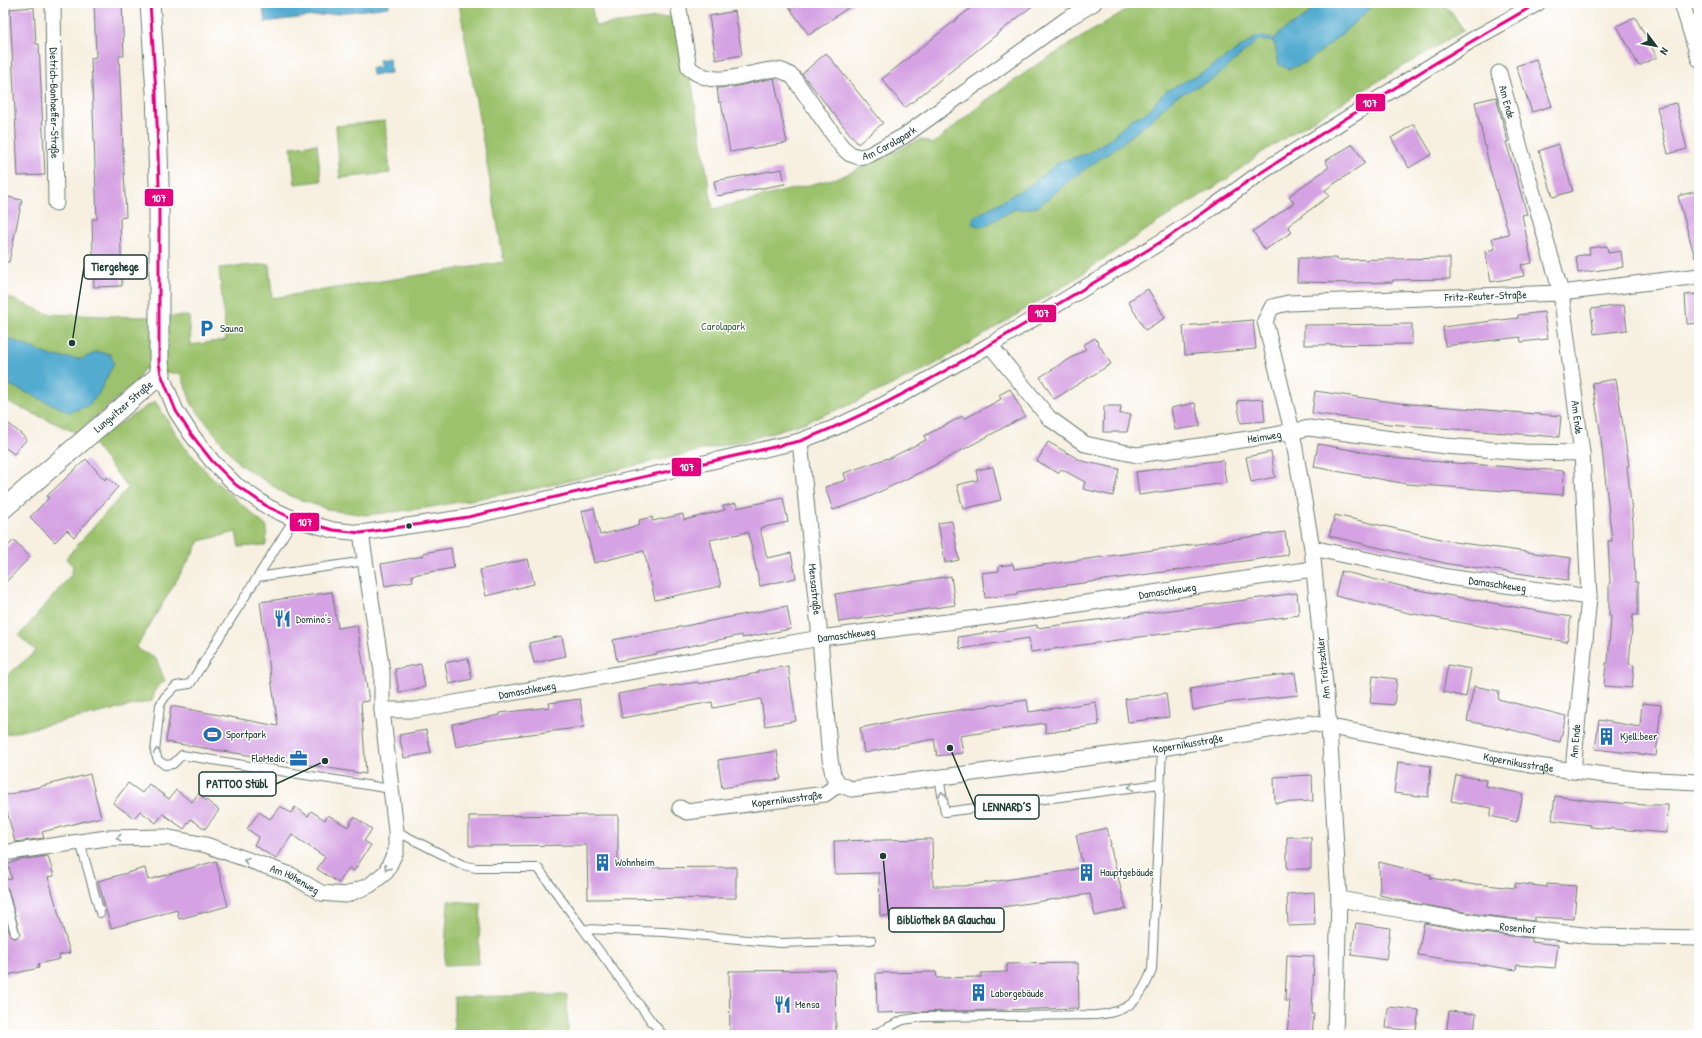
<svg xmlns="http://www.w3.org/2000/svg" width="1702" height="1038" font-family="'Patrick Hand',sans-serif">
  <rect width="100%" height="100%" fill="#fff"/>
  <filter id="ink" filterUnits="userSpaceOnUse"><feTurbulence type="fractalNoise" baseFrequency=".025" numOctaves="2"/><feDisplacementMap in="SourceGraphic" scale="8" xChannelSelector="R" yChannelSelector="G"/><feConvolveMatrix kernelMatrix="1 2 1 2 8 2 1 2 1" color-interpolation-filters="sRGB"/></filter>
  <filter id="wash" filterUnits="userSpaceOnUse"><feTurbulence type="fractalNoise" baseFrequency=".012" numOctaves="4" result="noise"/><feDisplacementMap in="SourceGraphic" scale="16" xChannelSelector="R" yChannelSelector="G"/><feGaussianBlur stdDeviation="0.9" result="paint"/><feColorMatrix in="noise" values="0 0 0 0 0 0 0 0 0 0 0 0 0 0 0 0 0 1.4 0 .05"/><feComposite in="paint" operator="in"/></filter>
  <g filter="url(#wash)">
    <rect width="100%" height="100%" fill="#f7f0e1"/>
    <path fill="#9cc26d" stroke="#5e8050" d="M459 3H591L595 26 680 15 713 209 841 177 921 139 933 144 984 102 1035 66 1137 3H1444L1464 30 1310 122 1261 153 1227 179 1152 226 1072 281 932 366 847 406 803 423 750 439 538 488 425 508 366 515 330 510 287 495 239 464 192 405 181 374 143 369 138 380 77 433 3 400V295L48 314 140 317 189 316 191 345 226 340 219 268 269 264 272 298 504 262Z
      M385 121 390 173 340 178 336 126Z
      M317 144 321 181 295 184 291 147Z
      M155 401 184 446 211 477 267 527 266 545 239 547 236 532 200 541 136 648 156 659 165 681 156 688 152 701 3 735V679L36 651 19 636 71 575 73 566 66 558 128 488 92 442Z
      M448 901 481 903 478 964 444 965Z
      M567 995 568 1035H454V997Z"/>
    <path fill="#53abd0" stroke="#397482" d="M262 3H389V7L265 22Z
      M1313 3H1373V6L1329 45 1307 62 1289 69 1279 65 1274 42 1258 40 1214 79 1175 97 1148 123 1117 147 1070 180 1038 207 1013 210 983 227 972 224 974 217 1032 184 1059 162 1086 154 1110 139 1133 118 1143 115 1166 91 1207 70 1258 36 1275 39 1279 33 1308 15Z
      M389 58 391 73 372 75 371 68 380 67 379 60Z
      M3 336 51 356 81 359 97 352 110 354 114 363 98 395 88 406 69 412 3 382Z"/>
    <g id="blocks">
      <path fill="#d5a2e3" d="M94 3H122L124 56H119L126 217 120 218 122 286 94 287 92 219H97L91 58 96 57Z
        M786 3H855L809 35Z
        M977 3H1036L905 108 882 79Z
        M34 7 36 44H39L45 175 18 176 10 9Z
        M735 11 742 55 716 60 709 16Z
        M1635 17 1657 57 1639 66 1617 26Z
        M826 53 883 123 858 144 802 74Z
        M1536 59 1552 106 1532 112 1516 66Z
        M774 78 787 143 730 152 721 102 719 103 717 88 734 87Z
        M1496 97 1508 142H1506L1527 214 1522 215 1532 263 1521 265 1524 276 1491 282 1485 251 1495 249 1492 238 1509 234 1490 169 1475 102Z
        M1676 103 1687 149 1668 154 1657 107Z
        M1414 124 1432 154 1409 168 1391 138Z
        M1353 144 1365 163 1325 190 1329 196 1288 226 1292 232 1265 250 1253 231 1294 203 1289 196 1329 167 1325 161Z
        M1558 144 1573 191 1553 197 1539 151Z
        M782 169 785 184 717 196 714 181Z
        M1697 191 1699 199V257L1695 258 1678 196Z
        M3 196 22 200 9 262H3Z
        M1607 246 1608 253 1621 251 1623 267 1578 273 1576 256 1590 254 1589 248Z
        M1298 258H1337V260L1450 258V279L1393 280V282L1354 283 1297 282Z
        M1148 289 1165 318 1145 330 1128 301Z
        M1699 294V323L1687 324 1685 295Z
        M1624 305 1627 330 1594 334 1591 309Z
        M1544 312 1548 339 1521 342 1520 337 1445 346 1443 327 1518 318V315Z
        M1253 320 1256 349 1185 355 1183 326Z
        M1412 324V344L1304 345V325Z
        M1095 338 1111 364 1054 399 1040 377 1086 349 1083 345Z
        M1616 379 1629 466H1627L1633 522 1635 582H1638V615H1633L1629 664 1634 665 1632 688 1604 686 1606 663H1608L1611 616H1609V583H1610L1608 541H1612L1600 430 1592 383Z
        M1010 389 1025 416 933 466 865 499 833 510 825 487 846 480 844 473 888 458V459L926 440 924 436 963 416 964 419 983 409 1001 399 999 395Z
        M1315 391 1399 403 1561 416 1559 437 1389 424 1312 413Z
        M1263 399 1265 421 1241 423 1237 401Z
        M1195 403 1200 426 1175 430 1171 408Z
        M1104 406H1121L1120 414H1131L1127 432H1103Z
        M3 419 27 439 14 454 3 446Z
        M1048 442 1082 461 1119 469 1113 496 1083 489 1085 482 1061 469 1058 473 1037 461Z
        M1318 444 1401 459 1564 471 1563 495 1407 484 1314 467Z
        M1271 452 1275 477 1251 482 1246 457Z
        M86 459 105 480 107 477 118 487 74 537 67 530 55 542 30 517 49 498 47 496Z
        M1223 460 1226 483 1139 495 1136 472Z
        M993 467 1001 500 963 509 957 485 978 480 976 470Z
        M783 498 788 522 760 528 767 558 791 553 796 578 760 586 748 532 710 540 721 586 655 600 644 551 594 563 582 511 594 508 600 535 640 525 639 520 652 517 653 521 683 514 684 520 725 510 723 506 736 503 737 508Z
        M1335 515 1454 542 1571 558 1568 580 1449 564 1329 536Z
        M952 521 959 560 945 563 938 523Z
        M1285 532 1288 555 1017 592V594L985 598 982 573 999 571V566L1013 564 1014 569Z
        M14 540 30 557 3 585V551Z
        M451 548 454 568 412 575 413 581 385 586 381 564 423 556V553Z
        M528 559 534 584 486 596 480 570Z
        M1341 571 1413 589 1571 617 1567 642 1409 613 1335 596Z
        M951 576 955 605 839 622 835 594Z
        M332 592 338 628 357 625 369 701 361 702 366 774 166 742 171 706 278 726 260 602Z
        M1297 593 1299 615 1031 652 1029 638 960 649 958 637 1037 625V628Z
        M787 606 791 629 742 638V635L657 653V654L617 661 613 640Z
        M562 636 566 656 534 663 529 643Z
        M468 658 472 679 449 684 445 663Z
        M421 664 425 687 399 692 395 669Z
        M1448 665 1471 669 1466 697 1443 692Z
        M788 666 796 721 765 726 761 699 713 708 712 702 622 718 618 694 663 686V687L698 682 699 684 758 673V671Z
        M1295 673 1298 695 1233 702 1193 710 1190 689 1253 678Z
        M1373 676 1397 679 1394 705 1370 703Z
        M1474 686 1499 691 1498 699 1566 716 1560 742 1492 725V726L1467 721Z
        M1166 693 1169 717 1128 722 1125 699Z
        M580 699 584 727 485 740V741L456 747 452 724 500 715V713L550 707 549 703Z
        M1027 700 1029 712 1096 702 1099 725 1046 733 1045 723 960 736 963 753 937 756 934 739 864 753 860 728 913 717Z
        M1642 703 1661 705 1656 756 1595 749 1599 720 1640 727Z
        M426 730 431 753 404 758 399 735Z
        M777 751 781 779 722 788 718 760Z
        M1398 762 1431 766 1428 797 1394 793Z
        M90 774 101 817 42 832 44 838 15 842 3 796Z
        M1312 775 1313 801 1275 803 1274 777Z
        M1456 775 1486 780 1485 786 1523 794 1517 822 1490 816 1492 808 1451 801Z
        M128 783 142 793 149 784 169 799 176 790 192 802 198 794 219 810 205 829 191 819 184 829 163 814 156 823 140 811 134 818 113 803Z
        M1555 796 1593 801 1644 805H1668L1667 833 1590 827V825L1552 820Z
        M280 806 291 813 295 807 308 816 311 811 325 820 328 815 348 827 354 817 372 829 364 841 371 845 354 871 349 868 339 883 317 869 325 857 292 835 276 859 254 845 259 837 247 829 259 812 270 819Z
        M618 815V868L736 867V898L588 899 587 845 469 846V816Z
        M1107 828 1111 845H1110L1126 909 1095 916 1090 894 948 915 880 916 879 873 835 874 834 841 932 839 933 886H963L1067 871 1083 867 1076 835Z
        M1287 837H1311V869H1287Z
        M48 856 54 876 48 877 70 953 59 955 60 959 38 964 39 968 3 976V910L11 937 16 938 20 934 8 889 3 885V880L12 879 8 864 19 860Z
        M216 861 228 906 179 919 177 910 111 928 98 881 145 868 148 880Z
        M1379 862 1431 875 1430 878 1476 885V884L1515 888V883L1547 887V884L1577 886 1574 919 1535 917 1534 921 1483 915 1412 903 1380 895Z
        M1314 892 1315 925 1288 926 1287 894Z
        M1356 923 1390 928 1386 960 1351 955Z
        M1424 923 1480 933 1532 938V942L1558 945 1555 968 1517 965 1516 970 1418 955Z
        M1287 955 1314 956 1312 1014H1314L1312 1035H1287L1290 1001H1285Z
        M1078 963 1079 1008 877 1013 876 973 936 972 937 978 981 977V973L1007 972V964Z
        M835 970 836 1035H730L729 971Z
        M1388 1007 1419 1010 1416 1031 1386 1028Z
        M1449 1011 1476 1014 1474 1035H1446Z"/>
    </g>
  </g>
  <g filter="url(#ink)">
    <use href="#blocks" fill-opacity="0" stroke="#6b7c71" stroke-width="1"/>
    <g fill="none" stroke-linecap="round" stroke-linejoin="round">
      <defs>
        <path id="service" d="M294 519 190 684 176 686 165 697 160 705 155 752 158 760 165 765 173 764 182 755 391 789
          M258 577 365 561
          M939 777 945 812 1160 784
          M396 831 463 865 476 868H538L583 929 664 932 780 943 871 940
          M80 842 100 913
          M3 890 15 933
          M583 929 652 1022 663 1035
          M872 1035 903 1020 923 1017 1096 1015C1129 1012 1140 1001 1152 970L1162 748"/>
        <g id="minor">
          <path id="s1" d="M53 3 56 203"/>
          <path id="s2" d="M678 3 689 68C713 87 733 77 760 72 767 70 775 68 782 71 786 72 790 75 793 77L842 147 850 154 859 157 869 155 904 136 1067 19 1094 3"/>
          <path d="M1682 3 1699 59"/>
          <path id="s3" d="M1499 73 1561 293 1582 453 1589 597 1573 771"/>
          <path id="s4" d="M990 345 1049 418 1085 444 1137 455 1269 436 1309 428 1445 446 1524 452 1582 453"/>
          <path d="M161 374 176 411 191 434 212 461 236 485 268 507 294 519 333 530 361 533 468 517 800 441 834 428 883 405 990 345 1159 243 1209 210 1263 171 1472 40 1538 3"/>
          <path id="s5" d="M800 441 820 638 830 759 833 775 839 784"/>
          <path id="s6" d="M1312 548 1448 577 1589 597"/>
          <path id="s7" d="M382 710H415L820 638 1019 613 1313 569"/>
          <path id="s8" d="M839 784 851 789 1162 748 1310 723 1530 765 1635 779 1699 782"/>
          <path id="s9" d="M680 808 687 812 825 794 839 784"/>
          <path id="s10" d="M3 853 107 838 165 837 206 845 291 875 321 893 346 895 370 885 386 872 396 851V831L382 710V672L361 533"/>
          <path id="s11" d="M1339 899 1482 924 1593 936 1699 938"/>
          <path id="s12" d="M1335 1035 1339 899 1329 727 1312 548 1292 431 1265 321 1272 307 1288 303 1561 293 1699 276"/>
        </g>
        <g id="tertiary">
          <path id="s13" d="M3 509 161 374 159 363V184L156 92 150 3"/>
        </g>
      </defs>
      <use href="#service" stroke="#6b7c71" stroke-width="10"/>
      <use href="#minor" stroke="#6b7c71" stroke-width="17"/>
      <use href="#tertiary" stroke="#6b7c71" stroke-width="21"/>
      <use href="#service" stroke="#fff" stroke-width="8"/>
      <use href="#minor" stroke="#fff" stroke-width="15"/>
      <use href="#tertiary" stroke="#fff" stroke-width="19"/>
      <defs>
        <path id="bus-1" d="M150 3 156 92 159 184V363L161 374 176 411 191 434 212 461 236 485 268 507 294 519 333 530 361 533 468 517 800 441C887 408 968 358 1048 310 1085 288 1122 266 1159 243 1195 220 1229 193 1265 170 1355 112 1445 55 1538 3"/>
      </defs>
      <use href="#bus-1" stroke="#fff" stroke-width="6"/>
      <use href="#bus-1" stroke="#e5007d" stroke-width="3"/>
    </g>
    <defs><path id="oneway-chevron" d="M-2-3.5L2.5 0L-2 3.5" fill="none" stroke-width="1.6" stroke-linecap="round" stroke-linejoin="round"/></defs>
    <g stroke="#8f9e9a">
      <use href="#oneway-chevron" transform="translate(157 751) rotate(-95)"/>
      <use href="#oneway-chevron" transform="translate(1131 787) rotate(173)"/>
      <use href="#oneway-chevron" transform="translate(942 794) rotate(-101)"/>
      <use href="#oneway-chevron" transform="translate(119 838) rotate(178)"/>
      <use href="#oneway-chevron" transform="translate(246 860) rotate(-160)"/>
      <use href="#oneway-chevron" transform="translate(387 868) rotate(122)"/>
    </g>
  </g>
  <defs>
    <symbol id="parking-bare" viewBox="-9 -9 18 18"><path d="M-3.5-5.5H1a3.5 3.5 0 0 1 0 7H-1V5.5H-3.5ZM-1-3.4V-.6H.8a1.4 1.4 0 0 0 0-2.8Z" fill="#1f6fb2" stroke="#fff" stroke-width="2.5" paint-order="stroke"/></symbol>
    <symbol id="restaurant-bare" viewBox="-9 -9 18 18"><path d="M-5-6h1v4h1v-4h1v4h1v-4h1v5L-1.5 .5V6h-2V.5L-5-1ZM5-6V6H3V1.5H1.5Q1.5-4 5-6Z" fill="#1f6fb2" stroke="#fff" stroke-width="2.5" paint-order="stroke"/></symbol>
    <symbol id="stadium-bare" viewBox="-9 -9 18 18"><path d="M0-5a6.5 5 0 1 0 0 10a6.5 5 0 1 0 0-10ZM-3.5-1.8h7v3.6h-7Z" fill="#1f6fb2" stroke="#fff" stroke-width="2.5" paint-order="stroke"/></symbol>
    <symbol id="building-bare" viewBox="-9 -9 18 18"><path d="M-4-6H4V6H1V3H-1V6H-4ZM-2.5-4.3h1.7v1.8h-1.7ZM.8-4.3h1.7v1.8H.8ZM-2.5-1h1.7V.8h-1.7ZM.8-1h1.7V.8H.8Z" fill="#1f6fb2" stroke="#fff" stroke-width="2.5" paint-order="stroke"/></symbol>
    <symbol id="office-bare" viewBox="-9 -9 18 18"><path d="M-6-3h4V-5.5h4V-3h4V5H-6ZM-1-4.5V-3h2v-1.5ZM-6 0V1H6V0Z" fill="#1f6fb2" stroke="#fff" stroke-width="2.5" paint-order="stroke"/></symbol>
  </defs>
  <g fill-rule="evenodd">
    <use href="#parking-bare" x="194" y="316" width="25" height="25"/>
    <use href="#restaurant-bare" x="270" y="606" width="25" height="25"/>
    <use href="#stadium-bare" x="200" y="722" width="25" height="25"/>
    <use href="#building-bare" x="1594" y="724" width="25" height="25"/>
    <use href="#office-bare" x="286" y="746" width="25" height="25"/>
    <use href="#building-bare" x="590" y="850" width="25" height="25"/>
    <use href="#building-bare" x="1074" y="860" width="25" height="25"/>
    <use href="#building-bare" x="966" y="980" width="25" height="25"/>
    <use href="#restaurant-bare" x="770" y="992" width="25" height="25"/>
  </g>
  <circle fill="#1f3d34" stroke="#fff" stroke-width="1.5" cx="409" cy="526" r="3.5"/>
  <g text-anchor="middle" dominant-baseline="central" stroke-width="3" stroke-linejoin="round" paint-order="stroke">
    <g font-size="11" fill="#1f3d34" stroke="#fff">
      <text stroke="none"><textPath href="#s3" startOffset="30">Am Ende</textPath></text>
      <text stroke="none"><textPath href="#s1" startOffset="100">Dietrich-Bonhoeffer-Straße</textPath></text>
      <text stroke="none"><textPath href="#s2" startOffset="314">Am Carolapark</textPath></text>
      <text stroke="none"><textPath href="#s12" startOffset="950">Fritz-Reuter-Straße</textPath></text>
      <text stroke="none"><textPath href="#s13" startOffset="158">Lungwitzer Straße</textPath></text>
      <text stroke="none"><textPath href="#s3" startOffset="354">Am Ende</textPath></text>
      <text stroke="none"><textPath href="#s4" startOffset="320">Heimweg</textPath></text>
      <text stroke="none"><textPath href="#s6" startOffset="189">Damaschkeweg</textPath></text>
      <text stroke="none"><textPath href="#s5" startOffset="149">Mensastraße</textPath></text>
      <text stroke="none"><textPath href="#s7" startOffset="795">Damaschkeweg</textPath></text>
      <text stroke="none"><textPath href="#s7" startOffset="471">Damaschkeweg</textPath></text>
      <text transform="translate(1323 668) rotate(-96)">Am Trützschler</text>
      <text stroke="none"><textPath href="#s7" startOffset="147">Damaschkeweg</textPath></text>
      <text transform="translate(1575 741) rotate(-85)">Am Ende</text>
      <text stroke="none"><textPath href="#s8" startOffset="353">Kopernikusstraße</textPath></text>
      <text stroke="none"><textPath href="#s8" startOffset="689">Kopernikusstraße</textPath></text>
      <text stroke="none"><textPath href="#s9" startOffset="109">Kopernikusstraße</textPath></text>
      <text stroke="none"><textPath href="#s10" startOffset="300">Am Höhenweg</textPath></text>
      <text stroke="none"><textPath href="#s11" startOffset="181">Rosenhof</textPath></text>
    </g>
    <g font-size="11" fill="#446545" stroke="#fff">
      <text x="723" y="326">Carolapark</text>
    </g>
    <g font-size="11" fill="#1f3d34" stroke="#fff" text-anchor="start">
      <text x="220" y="328">Sauna</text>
      <text x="296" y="619">Domino's</text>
      <text x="226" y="734">Sportpark</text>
      <text x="1620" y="736">Kjell.beer</text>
      <text x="285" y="758" text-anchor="end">FloMedic</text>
      <text x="615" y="862">Wohnheim</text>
      <text x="1100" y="872">Hauptgebäude</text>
      <text x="991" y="993">Laborgebäude</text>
      <text x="795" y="1004">Mensa</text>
    </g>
  </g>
  <path fill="none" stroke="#1f3d34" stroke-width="1.5" d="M72 343L84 267M325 761L276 784M950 748L975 807M883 856L889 920"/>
  <g fill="#1f3d34" stroke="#fff" stroke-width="1.5">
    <circle cx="72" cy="343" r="4"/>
    <circle cx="325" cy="761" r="4"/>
    <circle cx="950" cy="748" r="4"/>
    <circle cx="883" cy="856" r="4"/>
  </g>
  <g fill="#fff" stroke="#1f3d34" stroke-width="1.5">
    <rect x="84" y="255" width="63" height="24" rx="4"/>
    <rect x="199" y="772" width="77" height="24" rx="4"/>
    <rect x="975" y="795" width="64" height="24" rx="4"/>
    <rect x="889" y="908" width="115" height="24" rx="4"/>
  </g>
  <g font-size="12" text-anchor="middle" font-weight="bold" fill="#1f3d34">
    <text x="115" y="271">Tiergehege</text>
    <text x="237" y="788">PATTOO Stübl</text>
    <text x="1007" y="811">LENNARD´S</text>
    <text x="946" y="924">Bibliothek BA Glauchau</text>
  </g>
  <g stroke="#fff" stroke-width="1.5">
    <rect x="1355" y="93" width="31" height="19" rx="4" fill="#e5007d"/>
    <rect x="144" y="188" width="30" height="19" rx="4" fill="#e5007d"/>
    <rect x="1027" y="304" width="30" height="19" rx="4" fill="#e5007d"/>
    <rect x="671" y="457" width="31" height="20" rx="4" fill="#e5007d"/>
    <rect x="289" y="512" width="31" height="20" rx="4" fill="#e5007d"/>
  </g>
  <g font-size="11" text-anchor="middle" font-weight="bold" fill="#fff">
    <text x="1370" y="107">107</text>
    <text x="159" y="202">107</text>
    <text x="1042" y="317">107</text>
    <text x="687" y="471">107</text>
    <text x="305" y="526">107</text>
  </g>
  <rect width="1702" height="1038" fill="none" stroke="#fff" stroke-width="16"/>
  <g transform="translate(1656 46) rotate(122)" stroke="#ffffff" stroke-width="3" paint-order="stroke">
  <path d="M0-3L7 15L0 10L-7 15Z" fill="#1f3d34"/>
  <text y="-6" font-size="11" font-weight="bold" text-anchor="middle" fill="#1f3d34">N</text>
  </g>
</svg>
